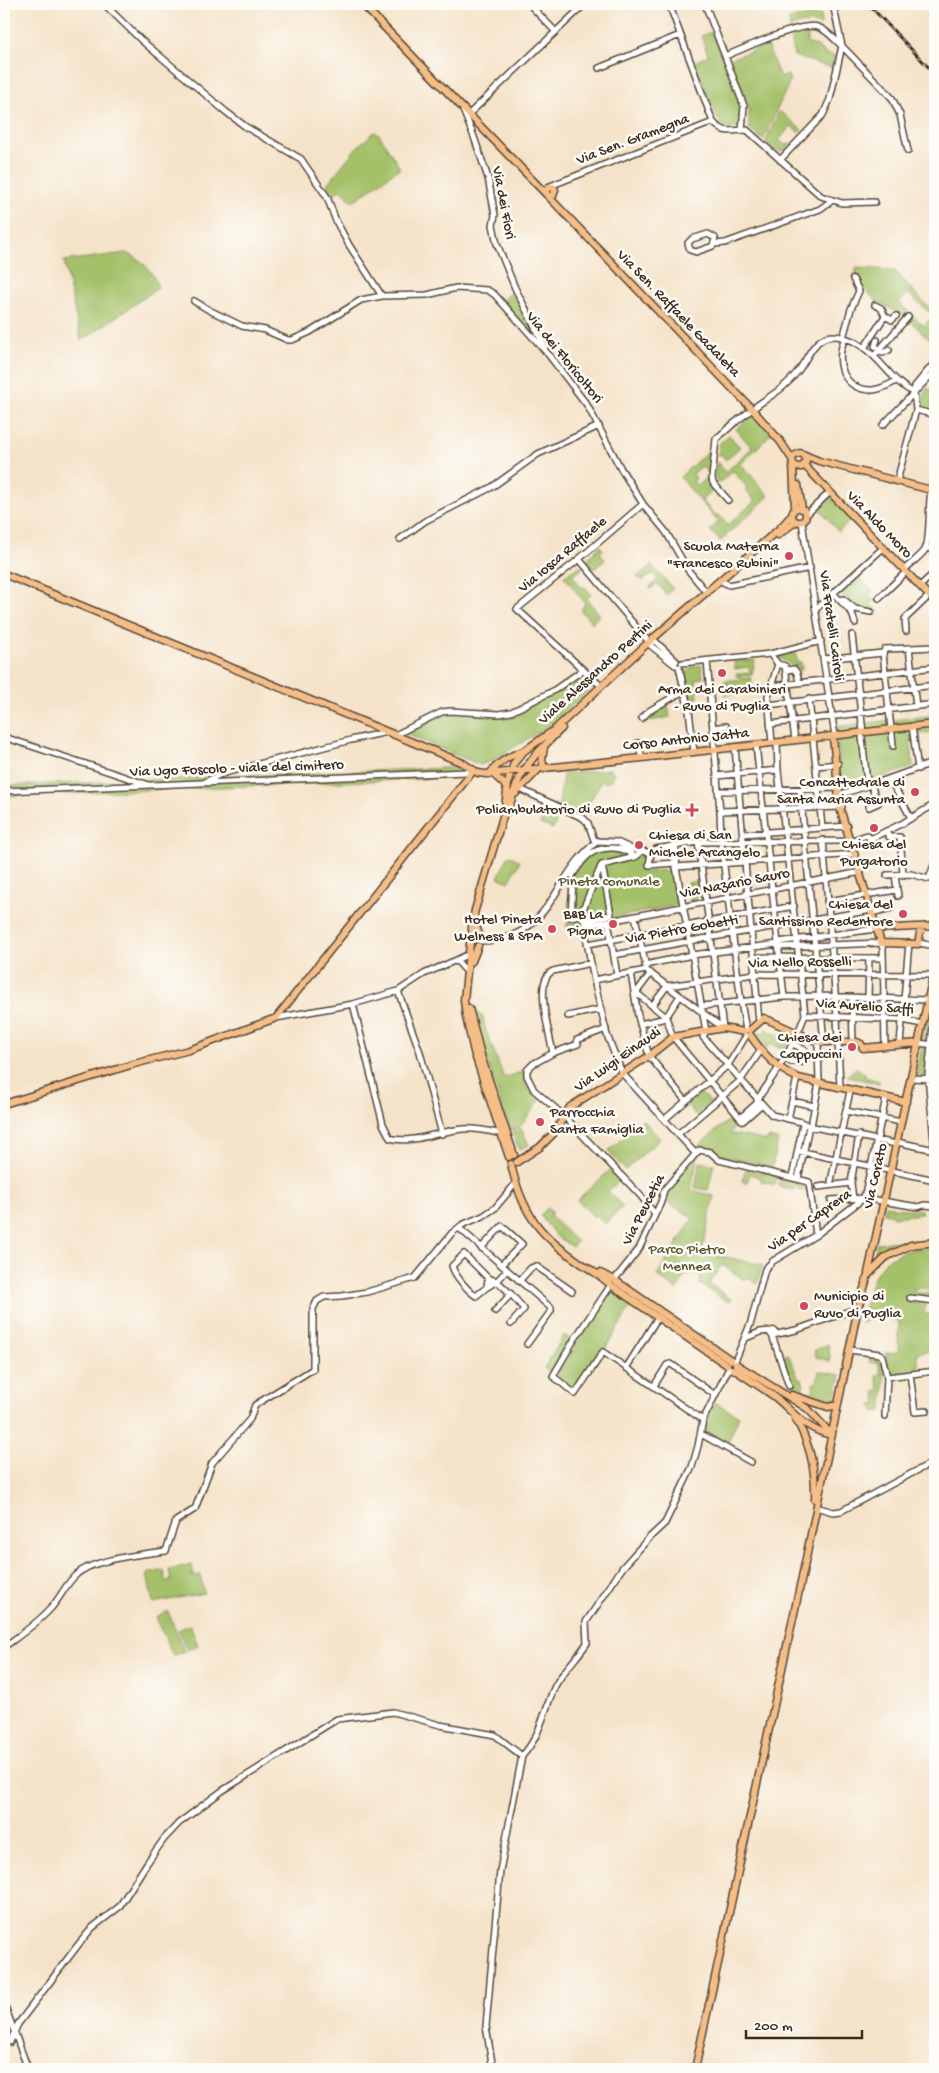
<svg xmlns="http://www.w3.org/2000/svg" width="939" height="2073" font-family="'Gochi Hand',sans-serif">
  <rect width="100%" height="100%" fill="#fdfcf7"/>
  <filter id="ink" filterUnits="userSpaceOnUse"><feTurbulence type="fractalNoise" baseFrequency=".02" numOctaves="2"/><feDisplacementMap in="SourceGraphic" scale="10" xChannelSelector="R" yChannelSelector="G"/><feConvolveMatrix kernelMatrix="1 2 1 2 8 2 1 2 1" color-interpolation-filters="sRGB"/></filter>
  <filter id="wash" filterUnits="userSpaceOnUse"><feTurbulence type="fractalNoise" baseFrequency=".0096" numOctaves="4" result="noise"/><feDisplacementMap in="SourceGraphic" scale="20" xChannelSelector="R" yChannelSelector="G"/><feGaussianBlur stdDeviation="1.12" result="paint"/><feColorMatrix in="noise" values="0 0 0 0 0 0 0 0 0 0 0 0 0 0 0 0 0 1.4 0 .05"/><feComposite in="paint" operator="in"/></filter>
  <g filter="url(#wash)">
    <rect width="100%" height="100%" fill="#f5e3c9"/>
    <path fill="#a4c169" stroke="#707644" d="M821 15V25C810 21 800 23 790 28L789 19Z
      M807 30 825 34 821 37 809 34 806 43 819 47V50L824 51V54L835 56 832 68 794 56 791 36Z
      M712 32 742 108 741 124 735 129 727 128 721 125 720 119 718 120 695 62 708 55 701 36Z
      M767 45 780 78 788 75 790 81 763 140 749 128V108L730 59Z
      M781 112 802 130 799 133 791 126 779 140 786 146 789 143 790 145 787 149 778 152 765 143 778 113Z
      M374 132 379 134 400 168 352 202 341 189 330 197 324 188 356 148Z
      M126 253C140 257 155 273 158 288L81 341 64 261Z
      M856 268 894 270 935 314V342L923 334 910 320 913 316 924 326 933 316 908 293 899 303 908 311 904 316 875 300 853 276 856 273Z
      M514 290 534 330 531 333 502 301Z
      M927 388 935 391 934 411 921 407Z
      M752 416 771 434 741 464 769 496 720 541 710 530 718 522 680 477 707 452 710 453V470L708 473 702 466 693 474 696 479 693 481 697 486 709 475 710 481 715 488 702 500 715 516 718 514 728 525 755 501 745 489 747 487 733 471 719 483 715 477 717 462 726 472 752 448 736 429Z
      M729 435 740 447 726 460 721 455 718 454 720 443Z
      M829 495 852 519 839 532 818 507Z
      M600 546 603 550 600 553 605 560 594 569 588 562V558Z
      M652 565 673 589 666 595 661 587 657 584 650 589V587L656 582 657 578 653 574 643 580 637 577Z
      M580 566 583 568 573 576 582 588 585 587 591 595 587 599 600 615 593 621V624L581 611 585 603 564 576Z
      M857 575 873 591 869 595 874 601 871 604 879 613 855 606 838 593Z
      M795 651 797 662H801L802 670H798L797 665 792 666 777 656Z
      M755 660 752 675 737 677 736 674 750 673 749 667 735 669 734 661Z
      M701 665 703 678 696 679 698 698 690 699 686 673 692 667Z
      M582 671 596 684 553 723 492 761 480 765 408 735V732L445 713 506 715 522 710Z
      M751 678 753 691 725 695 724 681Z
      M668 705 670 717 649 721 653 714Z
      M935 715V732L919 734 920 740 911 741 913 767 842 790 835 727Z
      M466 767 465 777 4 796V786Z
      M611 769 614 774 611 780 605 783 603 780 601 781 583 815 559 805 563 774Z
      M549 804 564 812 560 813 553 829 540 824Z
      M603 846H618L637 856 647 857 644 872 672 870 679 905 567 927 570 883 566 881 590 851Z
      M509 855 520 861 509 882 498 877Z
      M699 881 701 891 696 892 697 901 690 902 687 883Z
      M935 978V986L929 1042 921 1040Z
      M473 1011H476L483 1017 485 1028 504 1078 524 1071C523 1083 530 1094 540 1100L519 1128 509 1131 485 1054Z
      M766 1029 789 1041 785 1049 780 1046 779 1048 770 1044 767 1048 754 1038 758 1032 763 1035Z
      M922 1047 928 1049 925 1076 915 1075Z
      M856 1068 865 1073V1077L879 1081V1084L847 1076Z
      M701 1093 710 1102 695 1115 687 1105Z
      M735 1115 741 1122 729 1133 768 1141V1138L778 1140 772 1167 720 1155 710 1147 699 1145Z
      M643 1120 660 1139 625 1170 608 1151Z
      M522 1129 529 1145 519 1149 512 1133Z
      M698 1156 691 1190 714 1196 702 1252 763 1265 757 1284 747 1277 745 1280 722 1265 709 1283 731 1299 728 1302 700 1284V1274L685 1275 677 1290 657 1276 693 1218 666 1201C671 1181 684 1170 698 1156Z
      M700 1162 714 1164 708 1190 695 1188Z
      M746 1169 777 1176 775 1185 761 1181V1178L750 1174 747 1183 742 1181Z
      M610 1170 620 1180 608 1191 623 1207 605 1224 596 1215 594 1217 577 1200Z
      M780 1177 808 1184 809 1192 798 1189 799 1187 797 1186 793 1190 778 1186Z
      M885 1205 892 1206V1208L921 1210 922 1214 893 1217 892 1215 884 1213Z
      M548 1208 552 1213 549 1215 577 1242 572 1247 556 1236 540 1215Z
      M914 1240 915 1242 895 1246 881 1255 875 1251 877 1243Z
      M935 1247V1289L929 1290V1288L914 1289 915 1293H930V1296L935 1295V1298L909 1296V1302L926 1305 924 1313 935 1317V1345L933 1350 917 1353 919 1370 890 1374 885 1353 898 1352 899 1321C883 1317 876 1315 861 1323 872 1273 878 1249 935 1247Z
      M609 1292H612L632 1305 603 1352 575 1390 559 1378 558 1373Z
      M564 1335 572 1340 552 1373 544 1368Z
      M828 1344 830 1357 829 1363 828 1360 816 1357 814 1351Z
      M788 1354 799 1379 802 1378 804 1386 802 1387 804 1393 814 1391 813 1383 817 1382 819 1371 841 1375 834 1404 830 1405 796 1393 787 1369 784 1370 779 1357Z
      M869 1356H876C890 1368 883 1395 882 1411L880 1413 874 1412 872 1405 877 1404 875 1391 879 1390 876 1376 881 1375 878 1362 870 1363Z
      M714 1402 739 1416 727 1445 704 1430Z
      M191 1564 194 1575 191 1576 200 1575 204 1593 153 1603 147 1574 164 1570 166 1581H171L169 1570Z
      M168 1611 184 1651 173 1656 156 1617Z
      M190 1625 198 1645 187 1650 178 1630Z"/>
  </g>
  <g filter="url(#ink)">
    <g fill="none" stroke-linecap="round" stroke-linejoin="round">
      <defs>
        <path id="minor" d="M104 4 141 40 225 111 246 127 301 159 327 197 336 221 349 245 382 296
          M529 4 556 32
          M669 4 713 122C725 135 731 130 747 130L821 196 842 203 875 202
          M705 4 744 106 742 130
          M833 4 842 46 892 98 900 115 908 151
          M932 4 935 11
          M370 12 379 4
          M725 56C744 49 801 21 818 27 827 30 835 40 842 46L830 99 823 115 780 160
          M599 68 680 35
          M463 110 474 137 488 178 495 215 493 225 497 244 515 288 545 347
          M468 115 585 4
          M550 186 713 122
          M708 234 715 238 713 246 696 252 690 250 688 243 692 239Z
          M715 244 725 243 820 209 831 201
          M194 301 209 310 242 326 265 330 288 340H292L310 332 361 300 382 296 427 295 456 288 487 290 494 294 548 354 587 405 621 469 643 504 666 532 688 570 707 593
          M885 316 892 320 896 316
          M843 338 851 309 859 291 853 279
          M845 338C834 362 843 391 873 390 881 389 889 385 896 381
          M877 340 875 346 883 353 889 350
          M864 348 885 316 881 308 875 305
          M874 356 908 317
          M916 410 935 415
          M883 425 935 371
          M897 481 916 410 914 393 915 386 935 362
          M728 500 713 483 712 478 716 439C727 429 739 419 751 410 769 396 784 390 798 371 806 361 812 344 824 338 835 333 851 339 860 345 882 359 891 381 914 393
          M806 515 830 492
          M802 522 835 736
          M400 539 425 521 492 487 538 454 599 426
          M926 547 933 550
          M579 559 649 642 650 645 675 665
          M904 570C910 564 920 557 925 550 931 539 928 504 931 490
          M723 582 729 585 810 568
          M920 586 935 572
          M833 593 852 613 855 623
          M879 598 906 572
          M841 600 843 599 855 609 871 612
          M816 609 883 548
          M906 631 905 619 929 596
          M852 635 863 732
          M650 642 655 641 676 661
          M933 647 935 666
          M909 648 916 706
          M883 653 891 729
          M770 654 778 664 768 696 772 743
          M823 659 883 653 885 649 935 647
          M707 661 720 811 721 842 741 1002 746 1030
          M682 663 770 654 821 641
          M778 664 785 666 795 740
          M679 667 689 711 694 752
          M786 670 794 669 797 673 799 682
          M601 686 517 609 579 559 643 504
          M771 686 935 667
          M809 699 822 827
          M768 705 935 685
          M642 718 649 711 685 690
          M770 724 935 704
          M912 726 918 769
          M713 728 726 726
          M892 734 893 746
          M395 735 442 712 450 711 499 714 511 712 553 691 580 672
          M4 737 146 784
          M862 737 867 782
          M638 743 642 758
          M756 745 784 997
          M735 747 737 770
          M816 766 838 764
          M737 771 759 1022
          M717 776 778 770
          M890 779 911 818
          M205 782 221 774 351 740 387 732
          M520 789 583 818 588 823 594 840 598 841
          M800 790 824 1042
          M4 791 466 772 470 774
          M718 791 840 788
          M838 795 871 785 935 762
          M869 807 878 803 871 785
          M720 811 842 807
          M886 831 889 837H900L903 875
          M743 834 847 826
          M823 840 837 1017 840 1088
          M598 841 617 842 632 849 651 853
          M698 842 723 1028
          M675 845 677 856 676 867 706 1031 703 1037 772 1115 801 1122 809 1126 896 1144
          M670 846 673 858H676
          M635 857C630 852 620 848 613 848 589 847 582 861 570 879L573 881 571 917 581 914 584 921 611 915 602 865 635 857 637 856 640 852
          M675 863 649 865 651 853 656 849 698 842 850 841 867 835 870 839 903 823 935 804
          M676 867 855 854
          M887 875 911 874 929 879 935 862
          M895 875 898 896
          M827 901 897 890
          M871 913 891 908
          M581 914 601 866
          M635 916 646 967
          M608 921 617 975
          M481 941C553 941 552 874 598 841
          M778 942 876 929
          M919 943 935 946
          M588 944 794 906
          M778 947 881 943 883 949 885 1046
          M614 955 690 941 872 910
          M753 957 883 958
          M454 961 469 954
          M591 963 553 971C533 979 550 1036 553 1053L533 1064 527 1070V1076L534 1090 563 1115 640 1195 655 1214
          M645 965 692 955 778 944
          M646 970 723 1028
          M631 973 638 1016 649 1056 686 1101
          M594 980 646 970
          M398 991 420 1052 442 1134
          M634 991 666 1017 673 1037 740 1118
          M636 993 651 973
          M852 997 853 1043
          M868 998 869 958
          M353 1004 383 1124 390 1138C411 1145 442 1130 463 1129 476 1128 489 1131 502 1134
          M652 1006 667 986 755 974 934 975
          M702 1006 784 997 820 996 928 1000
          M935 1006 928 1075 935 1153
          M805 1015 903 1020 922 1024
          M568 1016 601 1009
          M666 1017 680 996
          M276 1018 353 1004 398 991 424 974 454 961 458 962 467 972
          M640 1024 666 1018
          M918 1043 935 1045
          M900 1044 909 943
          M553 1053 578 1044 577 1040 606 1029
          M785 1058 791 1062H805V1050L793 1044
          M910 1078 935 1079
          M792 1101 814 1106
          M846 1111 901 1122
          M740 1118 757 1103V1100C776 1073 794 1046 805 1015L778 770 777 743
          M740 1118 743 1121 761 1105
          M665 1119 728 1065 746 1036
          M788 1119 797 1078
          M811 1126 819 1083 818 1042
          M678 1134 740 1081 761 1050
          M897 1142 935 1150
          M798 1151 935 1180
          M695 1153 622 1073 607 1035 594 980 584 926 861 872
          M792 1178 803 1124
          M798 1179 809 1126
          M831 1181 850 1091
          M851 1183 859 1135
          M818 1187 851 1183 853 1199
          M831 1200 864 1198 886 1098
          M459 1228 551 1308V1311L527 1344
          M481 1248 502 1226 522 1244 501 1265
          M488 1278 487 1287 476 1296C467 1290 455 1276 452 1266L464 1254 488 1278 497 1281 507 1270
          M615 1279 639 1249 661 1202 664 1190 699 1150 710 1152 719 1160 809 1182 816 1235
          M519 1281 531 1268 536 1266 572 1291
          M611 1285 574 1340 553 1376 575 1394 603 1352 703 1420
          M486 1288 497 1281 511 1294 495 1311
          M511 1294 524 1309 511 1324
          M910 1298 935 1301
          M770.5 1333a2.5 2.5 0 1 1 5 0a2.5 2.5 0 1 1-5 0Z
          M772 1335 789 1386
          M773 1335 796 1330 858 1308
          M746 1338 760 1332 771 1331
          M849 1350 880 1354 882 1356 887 1377 885 1416
          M735 1361 751 1322 765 1269 773 1261 816 1235 864 1198 918 1207 924 1205 935 1206
          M626 1368 658 1317
          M910 1374 915 1412 927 1411
          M887 1377 935 1371
          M654 1386 667 1365 671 1364 715 1395
          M701 1434 751 1462
          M816 1507 833 1512 841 1511 935 1461
          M4 1647C20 1635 38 1623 51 1608 61 1597 66 1583 77 1574 94 1559 143 1554 166 1551L176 1521 195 1509 212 1463 250 1419 255 1405 313 1369V1309L317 1301 324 1297 342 1296 367 1292 415 1278 452 1233 462 1225 483 1216 495 1208 516 1183
          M4 2004 28 2069
          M10 2042 18 2024 78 1945 92 1928 119 1907 147 1863 164 1839 179 1823 222 1791 337 1719 393 1712 440 1725 495 1735 522 1756
          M493 2069 486 2026 500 1871 522 1756C541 1736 544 1710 555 1686 563 1671 578 1657 587 1643L586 1622 623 1567 649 1538 665 1523 692 1467 698 1446 703 1420 729 1368"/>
        <path id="major" d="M362 4 547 195 553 196 555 190 553 187H549L546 190V193
          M548 196 752 409 780 441 792 459
          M805 457 806 462 802 467H797L793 464 792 457 800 453 819 461 935 491
          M793 464 795 509
          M804 465 935 602
          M798 485 802 509
          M792 515a7 7 0 1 1 14 0a7 7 0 1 1-14 0Z
          M778 535 795 522
          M4 574 463 763 478 773 486 774 642 758 935 724
          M833 737 840 808 881 943 918 944 921 927
          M544 748 542 759 544 769
          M491 772C499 762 511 755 523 751
          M491 772 504 784 508 792
          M515 794 539 769
          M508 811C511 802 513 793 517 784 526 762 545 745 562 728
          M477 919 476 926 480 937
          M876 929 935 926
          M472 936V926L475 910 504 813 509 778 514 763 524 751 554 730 649 642 779 529 791 516
          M470 943 464 1000 466 1017 474 1052 509 1157
          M472 961 478 946
          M469 1008 482 1059 514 1155
          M750 1030 764 1018 818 1042H857L861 1044 863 1048 918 1043
          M750 1035C763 1054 777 1069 798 1078L906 1102
          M4 1104 134 1064 189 1050 276 1018 474 770
          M517 1162 540 1147 554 1133 570 1107 649 1056 673 1037 723 1028 744 1032
          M511 1164C524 1223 546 1240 594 1272 600 1275 604 1280 610 1284
          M600 1273 613 1279
          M868 1273 935 967
          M616 1281 731 1360
          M612 1286 727 1365
          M736 1364 808 1409 832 1435
          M733 1369C747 1378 761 1387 775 1397 793 1412 807 1431 832 1435
          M792 1395 828 1407 838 1405
          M795 1418C810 1443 816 1470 815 1499
          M695 2069 805 1563 858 1308 868 1275 886 1257 911 1245 935 1242"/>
      </defs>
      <use href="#minor" stroke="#574638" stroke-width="8"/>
      <use href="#major" stroke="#574638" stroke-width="9"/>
      <use href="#minor" stroke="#fff" stroke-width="5"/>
      <use href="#major" stroke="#f6be87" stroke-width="6"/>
      <defs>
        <path id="rail" d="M868 4 935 74"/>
      </defs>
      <use href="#rail" stroke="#3b2a1e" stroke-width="3"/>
      <use href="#rail" stroke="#fdfcf7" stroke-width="1" stroke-dasharray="4" stroke-linecap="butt"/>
    </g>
  </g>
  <g fill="#d1495b" stroke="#fdfcf7" stroke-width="2">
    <circle cx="789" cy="556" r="5"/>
    <circle cx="722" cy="673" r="5"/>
    <circle cx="915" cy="792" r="5"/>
    <path d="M689.5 802.5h5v5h5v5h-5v5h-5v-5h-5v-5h5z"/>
    <circle cx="874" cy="828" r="5"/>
    <circle cx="639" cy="845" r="5"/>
    <circle cx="903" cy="914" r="5"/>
    <circle cx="613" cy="924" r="5"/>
    <circle cx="552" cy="929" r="5"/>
    <circle cx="852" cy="1047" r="5"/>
    <circle cx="540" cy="1122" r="5"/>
    <circle cx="804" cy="1306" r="5"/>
  </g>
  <g text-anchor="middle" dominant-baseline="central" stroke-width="5" stroke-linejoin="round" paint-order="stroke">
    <g font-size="15" fill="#3b2a1e" stroke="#fdfcf7">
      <text transform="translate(633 140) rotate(-21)">Via Sen. Gramegna</text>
      <text transform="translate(503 203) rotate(79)">Via dei Fiori</text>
      <text transform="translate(678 314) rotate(46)">Via Sen. Raffaele Gadaleta</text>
      <text transform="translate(564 358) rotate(51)">Via dei Floricoltori</text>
      <text transform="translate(879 525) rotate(46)">Via Aldo Moro</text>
      <text transform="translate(563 555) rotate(-40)">Via Iosca Raffaele</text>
      <text transform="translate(831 626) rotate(82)">Via Fratelli Cairoli</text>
      <text transform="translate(596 673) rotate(-42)">Viale Alessandro Pertini</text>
      <text transform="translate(686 740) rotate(-6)">Corso Antonio Jatta</text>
      <text transform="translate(237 769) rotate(-2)">Via Ugo Foscolo - viale del cimitero</text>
      <text transform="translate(735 884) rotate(-11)">Via Nazario Sauro</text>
      <text transform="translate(682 930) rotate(-10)">Via Pietro Gobetti</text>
      <text transform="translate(800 963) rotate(-1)">Via Nello Rosselli</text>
      <text transform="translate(865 1007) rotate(4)">Via Aurelio Saffi</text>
      <text transform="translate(618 1060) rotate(-35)">Via Luigi Einaudi</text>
      <text transform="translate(876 1176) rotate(-77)">Via Corato</text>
      <text transform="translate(644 1210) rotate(-63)">Via Peucetia</text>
      <text transform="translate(810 1221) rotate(-35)">Via per Caprera</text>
    </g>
    <g font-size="15" fill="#3b2a1e" stroke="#fdfcf7" text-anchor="end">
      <text x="779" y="547">Scuola Materna<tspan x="779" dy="17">"Francesco Rubini"</tspan></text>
      <text x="722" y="690" text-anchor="middle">Arma dei Carabinieri<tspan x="722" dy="17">- Ruvo di Puglia</tspan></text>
      <text x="905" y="783">Concattedrale di<tspan x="905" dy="17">Santa Maria Assunta</tspan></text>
      <text x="681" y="810">Poliambulatorio di Ruvo di Puglia</text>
      <text x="649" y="836" text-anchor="start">Chiesa di San<tspan x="649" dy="17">Michele Arcangelo</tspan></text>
      <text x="874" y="845" text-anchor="middle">Chiesa del<tspan x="874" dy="17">Purgatorio</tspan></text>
      <text x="893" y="905">Chiesa del<tspan x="893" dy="17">Santissimo Redentore</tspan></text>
      <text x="603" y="915">B&amp;B La<tspan x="603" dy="17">Pigna</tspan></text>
      <text x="542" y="920">Hotel Pineta<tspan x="542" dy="17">Welness &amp; SPA</tspan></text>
      <text x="842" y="1038">Chiesa dei<tspan x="842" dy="17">Cappuccini</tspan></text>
      <text x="550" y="1113" text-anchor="start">Parrocchia<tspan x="550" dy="17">Santa Famiglia</tspan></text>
      <text x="814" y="1297" text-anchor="start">Municipio di<tspan x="814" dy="17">Ruvo di Puglia</tspan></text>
    </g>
    <g font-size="15" fill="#5a5734" stroke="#fdfcf7">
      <text x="609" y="882">Pineta comunale</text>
      <text x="687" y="1250">Parco Pietro<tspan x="687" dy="17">Mennea</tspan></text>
    </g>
  </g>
  <rect width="939" height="2073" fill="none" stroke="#fdfcf7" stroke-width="20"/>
  <path d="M746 2030v8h116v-8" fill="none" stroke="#3b2a1e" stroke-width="2.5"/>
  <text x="754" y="2030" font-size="15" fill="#3b2a1e" stroke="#fdfcf7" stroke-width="4" paint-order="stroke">200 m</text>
</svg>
